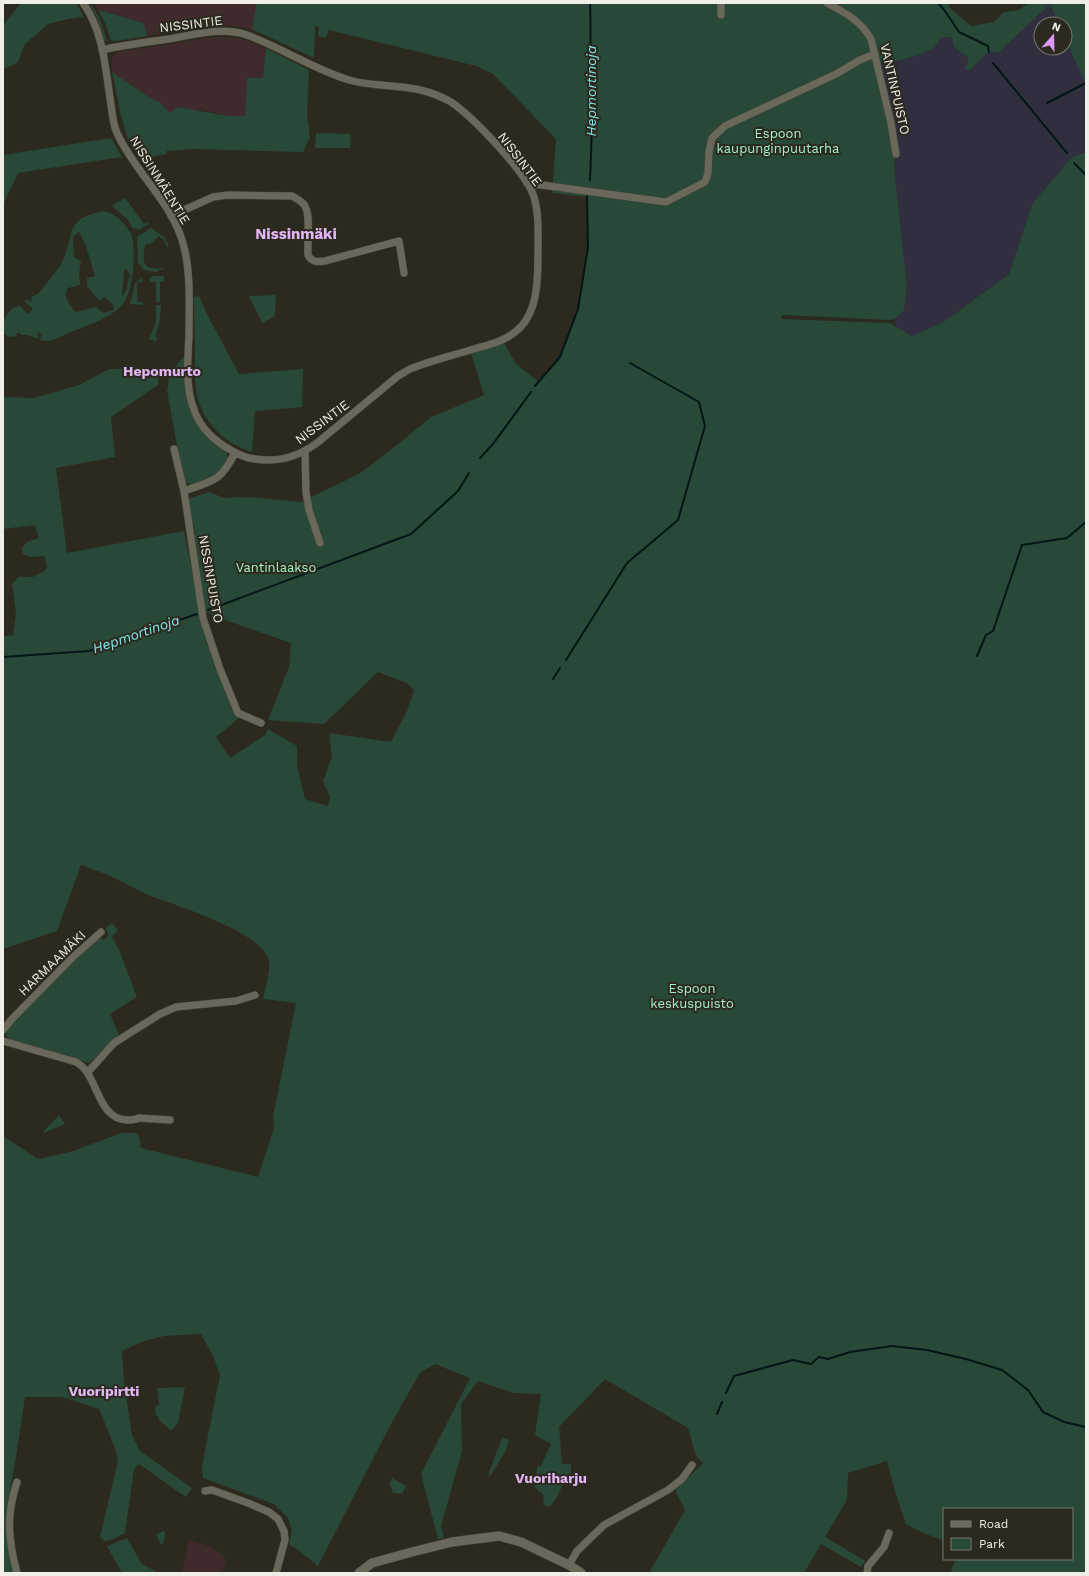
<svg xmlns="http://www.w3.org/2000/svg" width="1089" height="1576" font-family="'Work Sans',sans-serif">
  <rect width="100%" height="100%" fill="#2c2a1e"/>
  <path fill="#312e3f" d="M1050 4 1060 24H1041V48H1065V34L1086 78V152L1072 157 1032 204 1009 274 942 323 912 336 896 327 895 319 904 310 907 287 894 167 896 154 877 63 911 58 937 46 939 40 943 37 948 36 952 38 954 43 968 58V63L966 65 970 70 987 53 999 52Z"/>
  <path fill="#3f2b2b" d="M94 3H300L257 31 241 27 221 25 147 36 144 23 98 10Z
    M215 37H227L246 40 266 48 263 78H247L246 116H229L202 110 170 113 157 100 155 102 150 97 112 72V59L113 55 117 52Z
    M189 1540 209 1546V1547L224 1556 226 1561 222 1573H182Z"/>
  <path fill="#284838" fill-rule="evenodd" d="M21 3H76L84 17 68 19 48 24 25 44 18 62 3 70V25Z
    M257 3H947L950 8 971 26 994 22 1004 12 1019 10 1028 3H1086V85L1065 38V24H1059L1050 4 999 52 987 53 970 70H966L965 67 968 63V58L954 47 952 38C938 33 941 46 930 50 913 59 896 61 878 63L896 154 894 167 907 287 904 310 895 319 890 320 782 315 781 319 890 323 912 336 942 323 1009 274 1032 204 1072 157 1086 152V1573H950L956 1559H1072V1509H944V1541L921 1532 906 1524 895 1491 887 1461 848 1473 847 1500 825 1537 865 1561 861 1567 821 1544 804 1573H649L685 1510 675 1490 703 1463 696 1456 688 1428 605 1379 559 1427 562 1464H571V1473C561 1482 560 1498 549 1507L544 1505 543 1494 535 1488 537 1467 541 1466 551 1444 535 1435 541 1394 513 1393 478 1381 461 1404 462 1451 441 1526 444 1538 438 1539 421 1474 470 1378 435 1364 420 1373 392 1422 318 1566 297 1549 289 1545 292 1530 288 1518 274 1504 203 1478 202 1466 220 1375 213 1356 201 1334 164 1336 144 1341 122 1351 124 1382 132 1435 140 1451 192 1488 186 1497 139 1464 134 1469 125 1533 111 1540 104 1541 100 1537 118 1461 115 1448 99 1409 62 1397H25C21 1422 18 1448 13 1473 7 1508 2 1538 15 1573H3V1136L38 1159 70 1152 122 1133H136L139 1137 141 1148 258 1177 274 1128 273 1117 296 1003 263 999C265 990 271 968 269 960 261 931 174 905 148 895 136 890 126 883 115 878 104 873 92 869 81 865L57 931 3 949V636L13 635 16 613 12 584 18 577H33L46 570 47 565 44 556 31 557 23 554 22 548 27 542 39 538 35 525 3 529V397L34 398 79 385 109 369H155L159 376 158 385 111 417 115 457 56 468 67 553 184 531 200 611V621L223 684 239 718 216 737 230 758 265 735 268 729 297 746V765L305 799 328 806 330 797 323 781 332 757 329 733 391 742 407 711 414 690 407 683 378 672 324 724 268 720 289 667 291 643 214 616 205 611 194 528 188 499 209 492 224 498 249 497 301 502 359 474 397 445 431 417 484 395 471 353 504 343 516 364 539 382 560 357 578 309 588 247 587 197 552 193 556 139 493 74 476 66 329 30 326 38 318 36 319 27 315 26 314 58 252 29Z
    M91 4 100 19 107 42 103 38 97 18 90 5Z
    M98 10 144 23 147 36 116 41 111 40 105 23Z
    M266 48 309 70 307 114 310 137 303 152 194 149 166 151 167 154 141 159 128 139 121 116 112 72 155 101 157 100 170 113 177 107 229 116H245L247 78H263Z
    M316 133 351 134 350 148H315Z
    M111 138 122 157 18 173 3 205V155Z
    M125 198 144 224 147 222 149 224 138 230 135 228 133 229 128 220 112 206Z
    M104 211C116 214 125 223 131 234 137 248 133 294 122 305 109 319 88 325 71 332 60 336 51 344 40 340L42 334 38 332 37 335 39 337 38 339 28 335H21L20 333H17L16 336 9 337 4 334C0 322 6 315 14 307L16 308 19 305 28 314 33 309 24 301 28 299 29 302 32 300 31 297C39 295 42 289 47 283 52 276 59 269 63 260 76 231 64 219 104 211ZM79 231 86 246 95 276 87 278V286L99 301 105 297 113 305 114 310 103 313 96 307 75 312C70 304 62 297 68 288L80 285 79 274 81 261 74 257 73 237ZM126 269 130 275 126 291 122 297 124 271Z
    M151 228 164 237 169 246 167 247 164 240 159 236 153 242 145 245C142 265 143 270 164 268L156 272 144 270 138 262 137 237Z
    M153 276H163L165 278 164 281 160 282V302H156V282H150V278Z
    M142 278 143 282H137V302H143V305L130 304 135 283Z
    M276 295 275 316 262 323 249 296Z
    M199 296 207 314 239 374 303 369 302 407 255 411 252 452C226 444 204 424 197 396 194 382 195 366 195 352 195 334 194 315 194 297Z
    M156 305H161L160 319 155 337 158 338 155 341 149 339 156 323Z
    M182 358H185C187 381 190 404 200 426 202 431 209 439 213 442 219 447 227 449 228 457 229 468 204 484 194 485 191 485 186 482 183 480L167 390 168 389 169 376Z
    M112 923 118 930 112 937 120 952 137 997 110 1014 119 1035 89 1063 11 1040 6 1036 7 1027 95 939 100 938 104 940 108 935 106 928Z
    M59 1115 65 1124 44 1133V1131Z
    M185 1387 178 1423 171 1431 159 1420 158 1416H156L155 1408 159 1404 157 1388Z
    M502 1438 509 1440 506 1450 491 1475H488Z
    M392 1478 406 1486 402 1494 393 1493 389 1483Z
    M165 1531 164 1543 160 1544 156 1534Z
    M127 1538 141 1563 158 1573H122L107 1546Z"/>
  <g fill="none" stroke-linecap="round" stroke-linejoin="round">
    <path stroke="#031616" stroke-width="2" d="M590 3C591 23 590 43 591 63 592 76 590 88 593 101L590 180
      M938 3 945 11 959 32 988 46 989 52
      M993 63 1067 153
      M1047 103 1086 83
      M1074 163 1086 175
      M535 386 560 357 578 309 588 247 587 196
      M480 458 493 444 531 392
      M208 610 411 534 458 491 469 473
      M977 656 986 635 993 631 1022 545 1067 538 1086 522
      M3 657 89 651 197 614
      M566 660 627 563 678 520 705 426 699 402 630 363
      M553 679 560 668
      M726 1393 734 1376 793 1360 811 1364 819 1357 828 1359 850 1352 892 1346 927 1350 966 1359 1002 1370 1028 1390 1043 1412 1064 1422 1086 1427
      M717 1414 722 1402"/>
    <defs>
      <path id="minor" d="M83 3C103 31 105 65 110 98 112 109 112 122 117 133 135 173 174 204 184 247 191 275 189 306 189 335 188 358 185 384 193 407 198 423 210 437 224 446 232 451 240 456 249 458 275 463 295 459 317 443L398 376 410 369C432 360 455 355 477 348 491 344 504 341 515 332 539 314 538 277 538 249 538 232 539 214 534 197 526 172 473 117 451 102 442 97 430 92 420 90 396 84 372 87 349 80 313 69 282 48 247 35 222 26 193 35 169 39 147 42 124 45 102 50
        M721 3V15
        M827 3C845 13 860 20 871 39L891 123 896 154
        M527 183 666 202 705 182 708 173 709 151 712 138 725 126 836 74 860 60 875 54
        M171 216 213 197 228 195 292 196C297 199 302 201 305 206 311 216 307 242 308 255 312 263 318 262 325 261L399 241 404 273
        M174 449 184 491
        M305 452 306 492 309 510 320 543
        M235 453C219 483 214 480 184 491L203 618 220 669 238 713 261 723
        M3 1030 12 1019 73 957 101 932
        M3 1041 76 1062C99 1074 96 1119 127 1120 132 1120 135 1120 139 1118L170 1120
        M88 1072 114 1043 160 1014 176 1007 236 1001 255 995
        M17 1482C6 1516 8 1539 17 1573
        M205 1491 212 1490 248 1503 269 1512 278 1519 284 1531 285 1540 276 1573
        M569 1565 577 1551 604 1525 668 1490 682 1479 692 1465
        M867 1573 868 1566 884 1547 889 1533"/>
      <path id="tertiary" d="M359 1573 372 1563 412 1552 452 1542 499 1536 521 1542 569 1565 581 1573"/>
    </defs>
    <use href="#minor" stroke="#49473d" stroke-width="8"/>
    <use href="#tertiary" stroke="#49473d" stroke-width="10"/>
    <use href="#minor" stroke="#6a685a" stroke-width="7"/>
    <use href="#tertiary" stroke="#6a685a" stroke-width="9"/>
  </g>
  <g text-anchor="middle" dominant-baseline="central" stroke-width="4" stroke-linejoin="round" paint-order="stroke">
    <g font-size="13" fill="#f0efe7" stroke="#2c2a1e">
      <text transform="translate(191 24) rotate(-7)">NISSINTIE</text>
      <text transform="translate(895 89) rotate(77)">VANTINPUISTO</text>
      <text transform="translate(520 159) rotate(53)">NISSINTIE</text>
      <text transform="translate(160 180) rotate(58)">NISSINMÄENTIE</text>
      <text transform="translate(322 422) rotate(-37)">NISSINTIE</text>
      <text transform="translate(211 579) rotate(80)">NISSINPUISTO</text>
      <text transform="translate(52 963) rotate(-44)">HARMAAMÄKI</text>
    </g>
    <g font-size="13" fill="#a1f0c8" stroke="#2c2a1e">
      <text x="778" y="133">Espoon<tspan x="778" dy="15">kaupunginpuutarha</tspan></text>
      <text x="276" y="567">Vantinlaakso</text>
      <text x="692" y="988">Espoon<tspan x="692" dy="15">keskuspuisto</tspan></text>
    </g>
    <g font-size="14" font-style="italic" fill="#80e6ea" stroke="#2c2a1e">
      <text transform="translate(591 91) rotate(-90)">Hepmortinoja</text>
      <text transform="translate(136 634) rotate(-19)">Hepmortinoja</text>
    </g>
    <g font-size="14" font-weight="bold" fill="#e2b5f5" stroke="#2c2a1e">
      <text x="162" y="371">Hepomurto</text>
      <text x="104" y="1391">Vuoripirtti</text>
      <text x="551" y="1478">Vuoriharju</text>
    </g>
    <g font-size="15" font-weight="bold" fill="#e2b5f5" stroke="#2c2a1e">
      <text x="296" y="234">Nissinmäki</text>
    </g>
  </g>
  <rect width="1089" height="1576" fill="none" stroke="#f0efe7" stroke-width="8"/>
  <rect x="943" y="1508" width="130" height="52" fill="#2c2a1e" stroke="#7a796e"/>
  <rect x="951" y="1521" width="20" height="6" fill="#6a685a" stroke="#7a796e"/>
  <text x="979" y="1528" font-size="12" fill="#f0efe7">Road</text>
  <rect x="951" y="1538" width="20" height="12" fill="#284838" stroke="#7a796e"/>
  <text x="979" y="1548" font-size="12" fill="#f0efe7">Park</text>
  <g transform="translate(1053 36) rotate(20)"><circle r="19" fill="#2c2a1e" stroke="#7a796e"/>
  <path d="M0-3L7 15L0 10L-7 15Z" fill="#db99f5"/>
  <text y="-6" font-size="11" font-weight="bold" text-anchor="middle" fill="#f0efe7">N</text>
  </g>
</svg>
